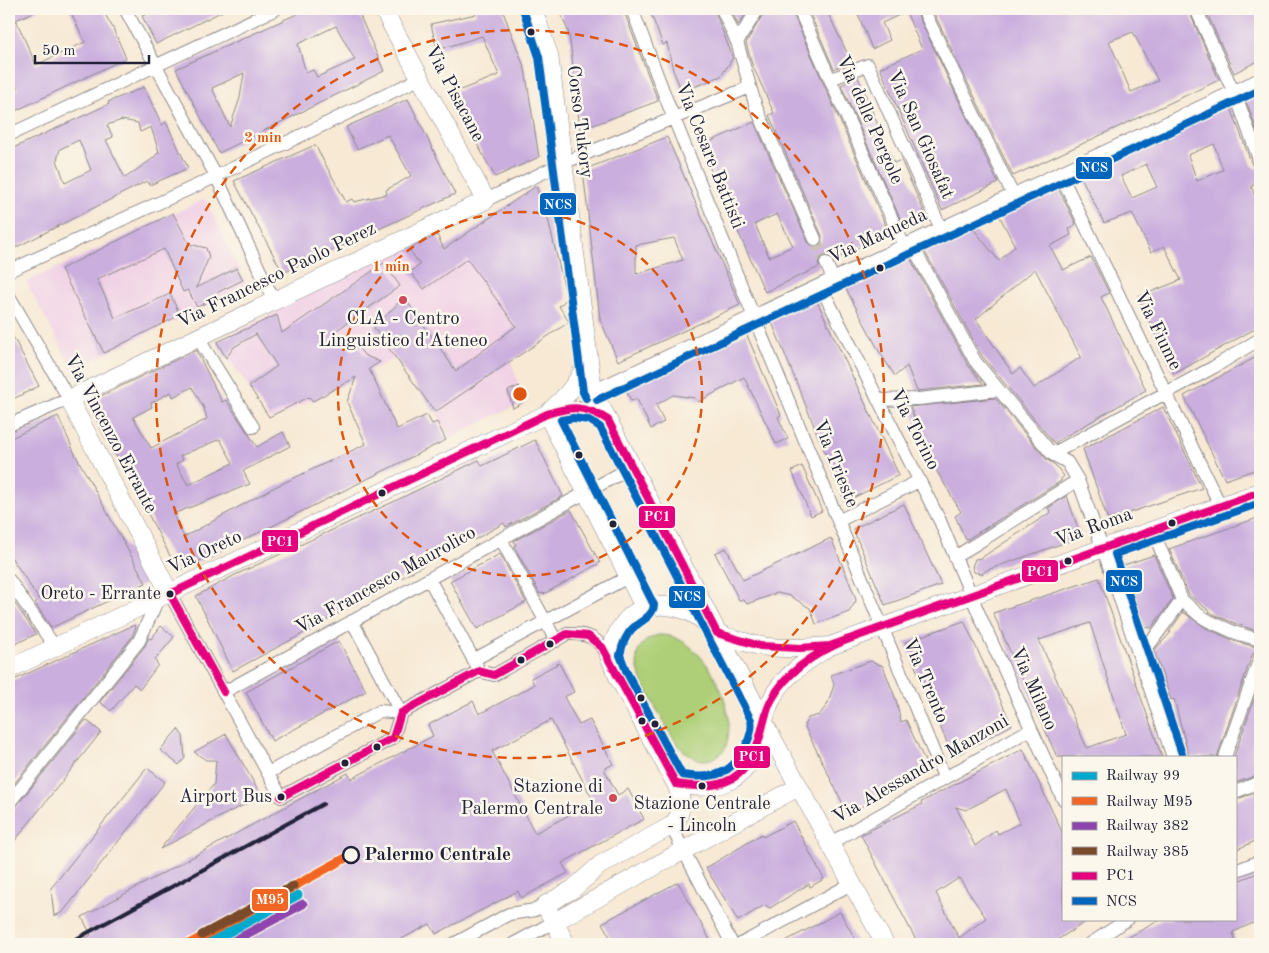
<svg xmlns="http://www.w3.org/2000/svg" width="1269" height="953" font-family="'Old Standard TT',serif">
  <rect width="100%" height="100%" fill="#fbf7ec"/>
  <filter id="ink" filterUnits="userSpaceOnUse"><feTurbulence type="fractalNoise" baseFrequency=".02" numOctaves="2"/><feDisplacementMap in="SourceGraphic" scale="10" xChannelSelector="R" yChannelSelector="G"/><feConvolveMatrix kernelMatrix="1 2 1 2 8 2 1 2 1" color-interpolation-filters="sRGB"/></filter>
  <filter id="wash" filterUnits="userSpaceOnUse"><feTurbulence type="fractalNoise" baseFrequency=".0096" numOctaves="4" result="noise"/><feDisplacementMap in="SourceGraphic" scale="20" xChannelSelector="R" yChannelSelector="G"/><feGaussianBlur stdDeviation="1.12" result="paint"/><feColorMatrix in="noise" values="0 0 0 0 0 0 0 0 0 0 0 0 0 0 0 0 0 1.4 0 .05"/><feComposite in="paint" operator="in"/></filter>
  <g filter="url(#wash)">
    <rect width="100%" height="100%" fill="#f7e9d4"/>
    <path fill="#f0d0e5" d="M205 199 248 287 73 369 26 282Z
      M463 236 537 343 511 361 524 402 449 438 436 411 396 358 271 420 217 342 417 238 432 257Z"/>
    <path fill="#aecf77" stroke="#687859" d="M658 635C666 635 673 636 680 640 709 655 734 704 728 737 727 745 725 752 717 756 687 774 667 727 656 708 644 684 619 648 658 635Z"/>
    <g id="blocks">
      <path fill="#caafde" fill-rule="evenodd" d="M9 9H40L16 20 36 65 85 42 69 9H102L113 28 126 58 9 114V93L18 89 9 70Z
        M159 9H227L156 44 142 16Z
        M308 9H357L384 71 219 153 176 69ZM336 26 355 60 317 77 313 70 306 73 298 44ZM244 73 240 98 230 127 212 88Z
        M475 9H502L525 69 539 157 495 177 450 94 499 75 482 36 437 50 431 24 476 14Z
        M559 9H623L658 101 580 130 570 41 568 31Z
        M649 9H714L733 58 721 76 682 92 673 70 667 43 663 45Z
        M731 9H749L738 25Z
        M766 9H791L889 233 833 260 827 255 822 256 818 262 819 267 765 292 700 146 754 122 808 242 814 247 821 244 822 236 769 115 774 113 752 64 746 43ZM777 214 793 246 769 257 755 224Z
        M808 9H826L851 61 834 69Z
        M856 9H915L998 183 942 210 880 68 922 49 906 12 882 23 890 40 872 49Z
        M932 9H1188L1219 80 1013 176ZM1133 32 1158 81 1131 92 1109 41Z
        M1205 9H1260V60L1234 73Z
        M858 77 894 163 901 160 925 214 903 225 841 85Z
        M144 87 162 125 166 122 188 168 150 185 147 181 9 251V150L109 104 108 102ZM122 120 138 123 140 132 151 127 159 152 151 160 125 178 106 140 113 137 107 125ZM79 140 91 170 65 183 57 160 60 149Z
        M1260 91V139L1245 98Z
        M408 99 455 194 283 273 234 181 315 145 346 202 352 199 354 202 387 194 386 190 411 176 388 135 357 149 346 127Z
        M1230 105 1252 165 1255 168 1260 170V183L1251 186 1260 208V326L1174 374 1138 297 1181 280 1164 246 1151 252 1132 213 1104 223 1081 177ZM1214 144 1223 170 1197 181 1188 155ZM1146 164 1157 187 1132 198 1121 176Z
        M667 137 740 305 618 361 600 319 583 170ZM674 238 683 260 636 274V245Z
        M536 186 548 219 567 299 559 306 569 322 435 412 374 328 404 297 456 371 516 326 467 259 424 289 410 272 420 265 409 249 437 235 444 249Z
        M1058 188 1076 224 1069 229 1071 235 1050 246 1063 270 1091 257 1109 293 1101 297 1146 390 1054 443 982 356 924 250 972 227 999 261 1015 246 999 215ZM1035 269 1081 357 1034 388 1020 368 1013 374 976 319Z
        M173 213 189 244 206 248 209 257 196 288 237 268 243 280 212 295 214 299 197 307 188 290 183 292 164 249 97 279 115 318 170 294 180 315 104 353 61 269Z
        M910 258 968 365 983 384 917 391 907 366 895 376 879 351 845 287 881 268Z
        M384 263 400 286 334 332 352 351 357 346 364 355 380 362 369 369 397 429 427 415 432 424 437 422 446 440 246 539 178 571 134 487 104 435 88 402 196 350 222 402 226 400 257 447 283 432 290 446 243 471 250 484 173 514 184 537 275 487 366 444 347 402 356 377 313 401 309 397 269 417 249 386 277 366 256 334 234 347 226 358 217 342 277 315 282 333ZM192 387 204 408 207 419 151 448 133 417 152 407 151 403 171 392 173 397ZM220 439 233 463 188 485 176 464 183 460 180 456Z
        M816 299 899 475 845 502 771 320Z
        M9 329 39 386 9 401Z
        M746 333 781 415 778 417 788 439 776 444 744 377 698 402 695 398 673 395 656 405 664 422 651 429 637 399 631 401 626 389Z
        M1260 355V468L1225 480 1184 396Z
        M519 386 524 402 513 408 508 391Z
        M995 398 1046 459 1055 465 1064 476 1061 479V481L966 540 955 516 961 512 935 468 910 407Z
        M1163 407 1202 488 1108 520 1083 449Z
        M58 416 75 454 146 583 53 627H51L35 603 39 599 9 554V439Z
        M535 440 563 496 506 527 504 523 474 540 472 536 425 562 426 564 304 633 233 671 196 596 235 575 393 502 479 460 482 466Z
        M802 466 822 511 811 516 792 471Z
        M1067 496 1081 537 987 570 982 574 974 572 972 567 975 559 981 558 1051 512 1048 508Z
        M904 504 941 585 885 605 853 529Z
        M571 510 600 563 544 594 543 593 540 594 514 546 516 545 514 541Z
        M1260 517V632L1239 625 1213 614 1189 595 1169 549Z
        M831 538 855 596 856 601 849 612 816 624 810 608 790 596 777 593 747 604 743 600H739L715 553 726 548 743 580Z
        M500 554 526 602 477 629 450 581Z
        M1154 555 1173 599 1151 628 1145 627 1124 565Z
        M1099 578 1162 757H1057L993 613ZM1090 623 1126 734 1087 748 1039 640Z
        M9 595 36 634 9 647Z
        M1183 612 1206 628 1234 641 1260 648V650L1255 652 1252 655 1217 757H1189L1174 699 1171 700 1154 651 1171 632H1169Z
        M964 621 1012 725 953 757 905 642Z
        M134 625 136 627 132 637 9 790V682Z
        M161 626 174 637 155 660 158 665 140 689 134 684 111 711 100 702 145 646 149 638 151 639Z
        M339 641 366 691 272 741 246 692Z
        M871 661 883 666 896 700 901 722 906 720 929 770 848 814 804 725 808 718 819 715 827 705 834 685 831 675Z
        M559 663 574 692 564 697 579 725 590 720 613 764 604 769 618 795 628 789 644 819 562 863 568 873 521 898 518 891 436 934 430 924 392 944H74L91 935 82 917 348 773 351 779 433 736 428 725 473 701 479 714 534 685 531 678ZM551 720 594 802 535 833 492 751Z
        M1260 682V774L1235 783V757H1234Z
        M86 720 101 732 9 848V811L15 808Z
        M178 729 183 736 185 758 179 765 160 750Z
        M226 734 262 797 229 812 160 849 214 784 216 760H206L194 752Z
        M1023 749 1063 834V919H1090L1051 944H918L861 835 922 804 921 802ZM1006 789 1020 823 998 834 996 830 975 846 956 807 966 810ZM959 878 986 918 959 938 936 893Z
        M147 768 165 782 63 912 54 916 51 888Z
        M1260 791V839L1235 850V800Z
        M793 821 824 879 810 887 809 884 770 908 765 905 738 921 706 868 762 834 763 837Z
        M1260 872V920L1233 932 1236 944H1116L1162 919H1235V882Z
        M678 882 710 940 702 944H614L602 923Z
        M840 912 858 944H780Z"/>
    </g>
  </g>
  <g filter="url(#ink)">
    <use href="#blocks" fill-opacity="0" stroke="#8c8688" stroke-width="1"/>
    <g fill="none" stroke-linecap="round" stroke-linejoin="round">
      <path stroke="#ccc1b5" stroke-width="12" stroke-dasharray="12 6" stroke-linecap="butt" d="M815 239 826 263"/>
      <defs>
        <path id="street" d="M125 9 216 176 274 301
          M632 9 667 101 749 305 944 777
          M722 9 737 42 756 107 815 239
          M799 9 904 246
          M923 9 1013 195
          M1196 9 1239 104 1260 162
          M737 42 758 9
          M831 79 868 65 941 229
          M9 135 276 9
          M1060 173 1220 505
          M486 200 563 163 750 87
          M911 243 975 361 1052 454 1067 462 1078 480 1110 569 1173 757
          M826 263 833 279
          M9 271 200 184 421 78
          M820 285 940 521 979 614 1063 799
          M9 296 69 399 9 425
          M198 338 253 427
          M593 391 1260 79
          M878 400 919 399 998 390
          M550 413C573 406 585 403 606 418
          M1052 454 1214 367 1260 339
          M838 521 919 481
          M1152 529 1182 600 1199 615 1209 621 1236 633 1260 640
          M501 539 556 641
          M955 557 1078 480
          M429 579 477 666
          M9 580 55 647
          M170 594 281 797 393 738 401 713 479 671 494 675 567 634C589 633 597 638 609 656
          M352 621 401 713
          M1138 653 1149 645 1182 600
          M473 660 628 577
          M224 692 632 467
          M1225 757 1260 658
          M268 773 380 711 401 713
          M1235 792 1260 782
          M9 803 139 641 158 599
          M671 826 732 944
          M829 844 1031 729
          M1235 871 1260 861
          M454 944 509 914 535 910 545 905
          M513 944 554 922
          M741 944 851 884
          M1090 944 1128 919"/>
        <path id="secondary" d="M533 9 549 55 593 391 763 721 885 944
          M547 414 644 607
          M170 594 69 399 486 200 383 9
          M9 669 547 414C566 397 580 382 588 357
          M676 784C714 792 746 784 758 743 763 725 765 710 775 693 788 672 810 659 830 646L1260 492
          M554 922 798 787
          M566 944 545 905 573 889 600 865 671 826C684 815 682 798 676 784L618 677 609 656C617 627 631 603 666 606 676 607 686 609 695 615 703 619 709 627 716 632 724 637 736 640 745 642 772 651 801 648 829 646"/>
      </defs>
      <use href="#street" stroke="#8c8688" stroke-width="14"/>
      <use href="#secondary" stroke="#8c8688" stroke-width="19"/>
      <use href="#street" stroke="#fff" stroke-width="12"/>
      <use href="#secondary" stroke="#fff" stroke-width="18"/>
      <path stroke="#22223b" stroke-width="4" d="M67 944 323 804"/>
      <defs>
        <path id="bus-1" d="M224 692 170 594 547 414C572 406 585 405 608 420L717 633 760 646 800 648 830 646 1260 492
          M281 797 393 738 401 713 479 671 494 675 567 634 588 636 602 647 676 784C713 790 743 785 757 746 763 730 764 713 772 699 788 670 817 652 846 640"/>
        <path id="bus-2" d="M524 12 539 57 583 392 586 398
          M597 400 1260 90
          M573 418 589 420 600 427 751 720C753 728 750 736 747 743 734 774 714 780 682 775L627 673 620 655C622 646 625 636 632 629 640 621 653 617 654 605L561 420Z
          M1182 754 1115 554 1260 503"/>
      </defs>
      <use href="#bus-1" stroke="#fbf7ec" stroke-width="11"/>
      <use href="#bus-2" stroke="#fbf7ec" stroke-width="11"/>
      <use href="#bus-1" stroke="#e5007d" stroke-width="8"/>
      <use href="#bus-2" stroke="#0065bd" stroke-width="8"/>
      <defs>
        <path id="rail-1" d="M207 944 298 895"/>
        <path id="rail-2" d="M189 944 351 855"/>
        <path id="rail-3" d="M228 944 303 904"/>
        <path id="rail-4" d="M202 935 293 886"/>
      </defs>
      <use href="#rail-1" stroke="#fbf7ec" stroke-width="12"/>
      <use href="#rail-2" stroke="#fbf7ec" stroke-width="12"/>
      <use href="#rail-3" stroke="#fbf7ec" stroke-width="12"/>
      <use href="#rail-4" stroke="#fbf7ec" stroke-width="12"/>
      <use href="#rail-1" stroke="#00a9ce" stroke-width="9"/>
      <use href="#rail-2" stroke="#f26522" stroke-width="9"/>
      <use href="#rail-3" stroke="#8e44ad" stroke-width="9"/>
      <use href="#rail-4" stroke="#7a4b2a" stroke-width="9"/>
    </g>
  </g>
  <g fill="none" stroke="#de560e" stroke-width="2.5" stroke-dasharray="9 6">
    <circle cx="520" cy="394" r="182"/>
    <circle cx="520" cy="394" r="364"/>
  </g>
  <g fill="#22223b" stroke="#fbf7ec" stroke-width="2">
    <circle cx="531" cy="32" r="4.5"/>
    <circle cx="880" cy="268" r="4.5"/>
    <circle cx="579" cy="455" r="4.5"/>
    <circle cx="382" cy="493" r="4.5"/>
    <circle cx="1172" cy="523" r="4.5"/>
    <circle cx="613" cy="524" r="4.5"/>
    <circle cx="1068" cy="561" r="4.5"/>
    <circle cx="170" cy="594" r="4.5"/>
    <circle cx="550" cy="644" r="4.5"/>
    <circle cx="521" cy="660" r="4.5"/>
    <circle cx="641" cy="698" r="4.5"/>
    <circle cx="642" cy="721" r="4.5"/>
    <circle cx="655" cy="724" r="4.5"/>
    <circle cx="377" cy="747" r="4.5"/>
    <circle cx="345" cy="763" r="4.5"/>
    <circle cx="702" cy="786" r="4.5"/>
    <circle cx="281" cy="797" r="4.5"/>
  </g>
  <g fill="#d1495b" stroke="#fbf7ec" stroke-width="2">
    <circle cx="403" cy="300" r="5"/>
    <circle cx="613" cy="798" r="5"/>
  </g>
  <circle fill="#fbf7ec" stroke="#22223b" stroke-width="2.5" cx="351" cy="855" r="8"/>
  <g text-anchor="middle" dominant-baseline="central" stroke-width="5" stroke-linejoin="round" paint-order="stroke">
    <g font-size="18" fill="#22223b" stroke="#fbf7ec" text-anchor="end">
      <text x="161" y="594">Oreto - Errante</text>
      <text x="272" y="797">Airport Bus</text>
      <text x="702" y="804" text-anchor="middle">Stazione Centrale<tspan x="702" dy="22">- Lincoln</tspan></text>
    </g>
    <g font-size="19" fill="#22223b" stroke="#fbf7ec">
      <text transform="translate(454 94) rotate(62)">Via Pisacane</text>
      <text transform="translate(869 120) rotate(66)">Via delle Pergole</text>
      <text transform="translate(579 122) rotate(83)">Corso Tukory</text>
      <text transform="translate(920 135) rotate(66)">Via San Giosafat</text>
      <text transform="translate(709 156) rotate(68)">Via Cesare Battisti</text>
      <text transform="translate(878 237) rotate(-25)">Via Maqueda</text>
      <text transform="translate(277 276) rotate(-26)">Via Francesco Paolo Perez</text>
      <text transform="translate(1157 331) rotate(64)">Via Fiume</text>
      <text transform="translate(914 430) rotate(63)">Via Torino</text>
      <text transform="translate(110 434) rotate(62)">Via Vincenzo Errante</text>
      <text transform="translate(835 464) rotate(68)">Via Trieste</text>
      <text transform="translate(1094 528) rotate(-20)">Via Roma</text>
      <text transform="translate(205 553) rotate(-25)">Via Oreto</text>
      <text transform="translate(386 581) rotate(-29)">Via Francesco Maurolico</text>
      <text transform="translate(925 681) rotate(67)">Via Trento</text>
      <text transform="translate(1033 689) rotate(66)">Via Milano</text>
      <text transform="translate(921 770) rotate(-30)">Via Alessandro Manzoni</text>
    </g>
    <g font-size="19" fill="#22223b" stroke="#fbf7ec">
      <text x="403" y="319">CLA - Centro<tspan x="403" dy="22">Linguistico d'Ateneo</tspan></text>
      <text x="603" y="787" text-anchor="end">Stazione di<tspan x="603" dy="22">Palermo Centrale</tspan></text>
    </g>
    <g font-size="19" font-weight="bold" fill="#22223b" stroke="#fbf7ec" text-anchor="start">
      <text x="364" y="855">Palermo Centrale</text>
    </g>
  </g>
  <circle cx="520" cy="394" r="8" fill="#de560e" stroke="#fbf7ec" stroke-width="2.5"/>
  <g font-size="15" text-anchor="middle" font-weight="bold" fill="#de560e" stroke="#fbf7ec" stroke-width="5" stroke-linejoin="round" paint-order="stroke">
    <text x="263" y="142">2 min</text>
    <text x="391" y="271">1 min</text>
  </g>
  <g stroke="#fbf7ec" stroke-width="2">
    <rect x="1075" y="156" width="38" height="24" rx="5" fill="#0065bd"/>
    <rect x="539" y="192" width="38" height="24" rx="5" fill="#0065bd"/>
    <rect x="638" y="505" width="38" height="24" rx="5" fill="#e5007d"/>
    <rect x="261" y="529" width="38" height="24" rx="5" fill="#e5007d"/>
    <rect x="1021" y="559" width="38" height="24" rx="5" fill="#e5007d"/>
    <rect x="1105" y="569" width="38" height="24" rx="5" fill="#0065bd"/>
    <rect x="668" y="585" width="38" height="24" rx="5" fill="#0065bd"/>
    <rect x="733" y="745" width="38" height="24" rx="5" fill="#e5007d"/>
    <rect x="251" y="888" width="38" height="24" rx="5" fill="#f26522"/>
  </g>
  <g font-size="14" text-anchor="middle" font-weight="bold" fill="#fff">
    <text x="1094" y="172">NCS</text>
    <text x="558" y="209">NCS</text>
    <text x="657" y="521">PC1</text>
    <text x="280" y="546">PC1</text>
    <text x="1040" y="576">PC1</text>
    <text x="1124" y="586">NCS</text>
    <text x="687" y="601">NCS</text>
    <text x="752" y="761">PC1</text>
    <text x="270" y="904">M95</text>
  </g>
  <rect width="1269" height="953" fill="none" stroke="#fbf7ec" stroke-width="30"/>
  <rect x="1062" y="756" width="175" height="165" fill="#fbf7ec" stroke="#a4a2a5"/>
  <rect x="1072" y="772" width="25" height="8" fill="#00a9ce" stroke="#a4a2a5"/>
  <text x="1106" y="780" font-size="15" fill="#22223b">Railway 99</text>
  <rect x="1072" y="797" width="25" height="8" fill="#f26522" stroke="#a4a2a5"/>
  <text x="1106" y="806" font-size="15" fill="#22223b">Railway M95</text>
  <rect x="1072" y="822" width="25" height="8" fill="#8e44ad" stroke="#a4a2a5"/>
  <text x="1106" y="830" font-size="15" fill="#22223b">Railway 382</text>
  <rect x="1072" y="847" width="25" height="8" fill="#7a4b2a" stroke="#a4a2a5"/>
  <text x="1106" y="856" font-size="15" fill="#22223b">Railway 385</text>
  <rect x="1072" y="872" width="25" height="8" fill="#e5007d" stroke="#a4a2a5"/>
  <text x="1106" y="880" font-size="15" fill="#22223b">PC1</text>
  <rect x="1072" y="897" width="25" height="8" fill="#0065bd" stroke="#a4a2a5"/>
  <text x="1106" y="906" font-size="15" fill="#22223b">NCS</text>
  <path d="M35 55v8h114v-8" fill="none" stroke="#22223b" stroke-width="2.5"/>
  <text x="42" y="55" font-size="15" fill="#22223b" stroke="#fbf7ec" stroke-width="4" paint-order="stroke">50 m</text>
</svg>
